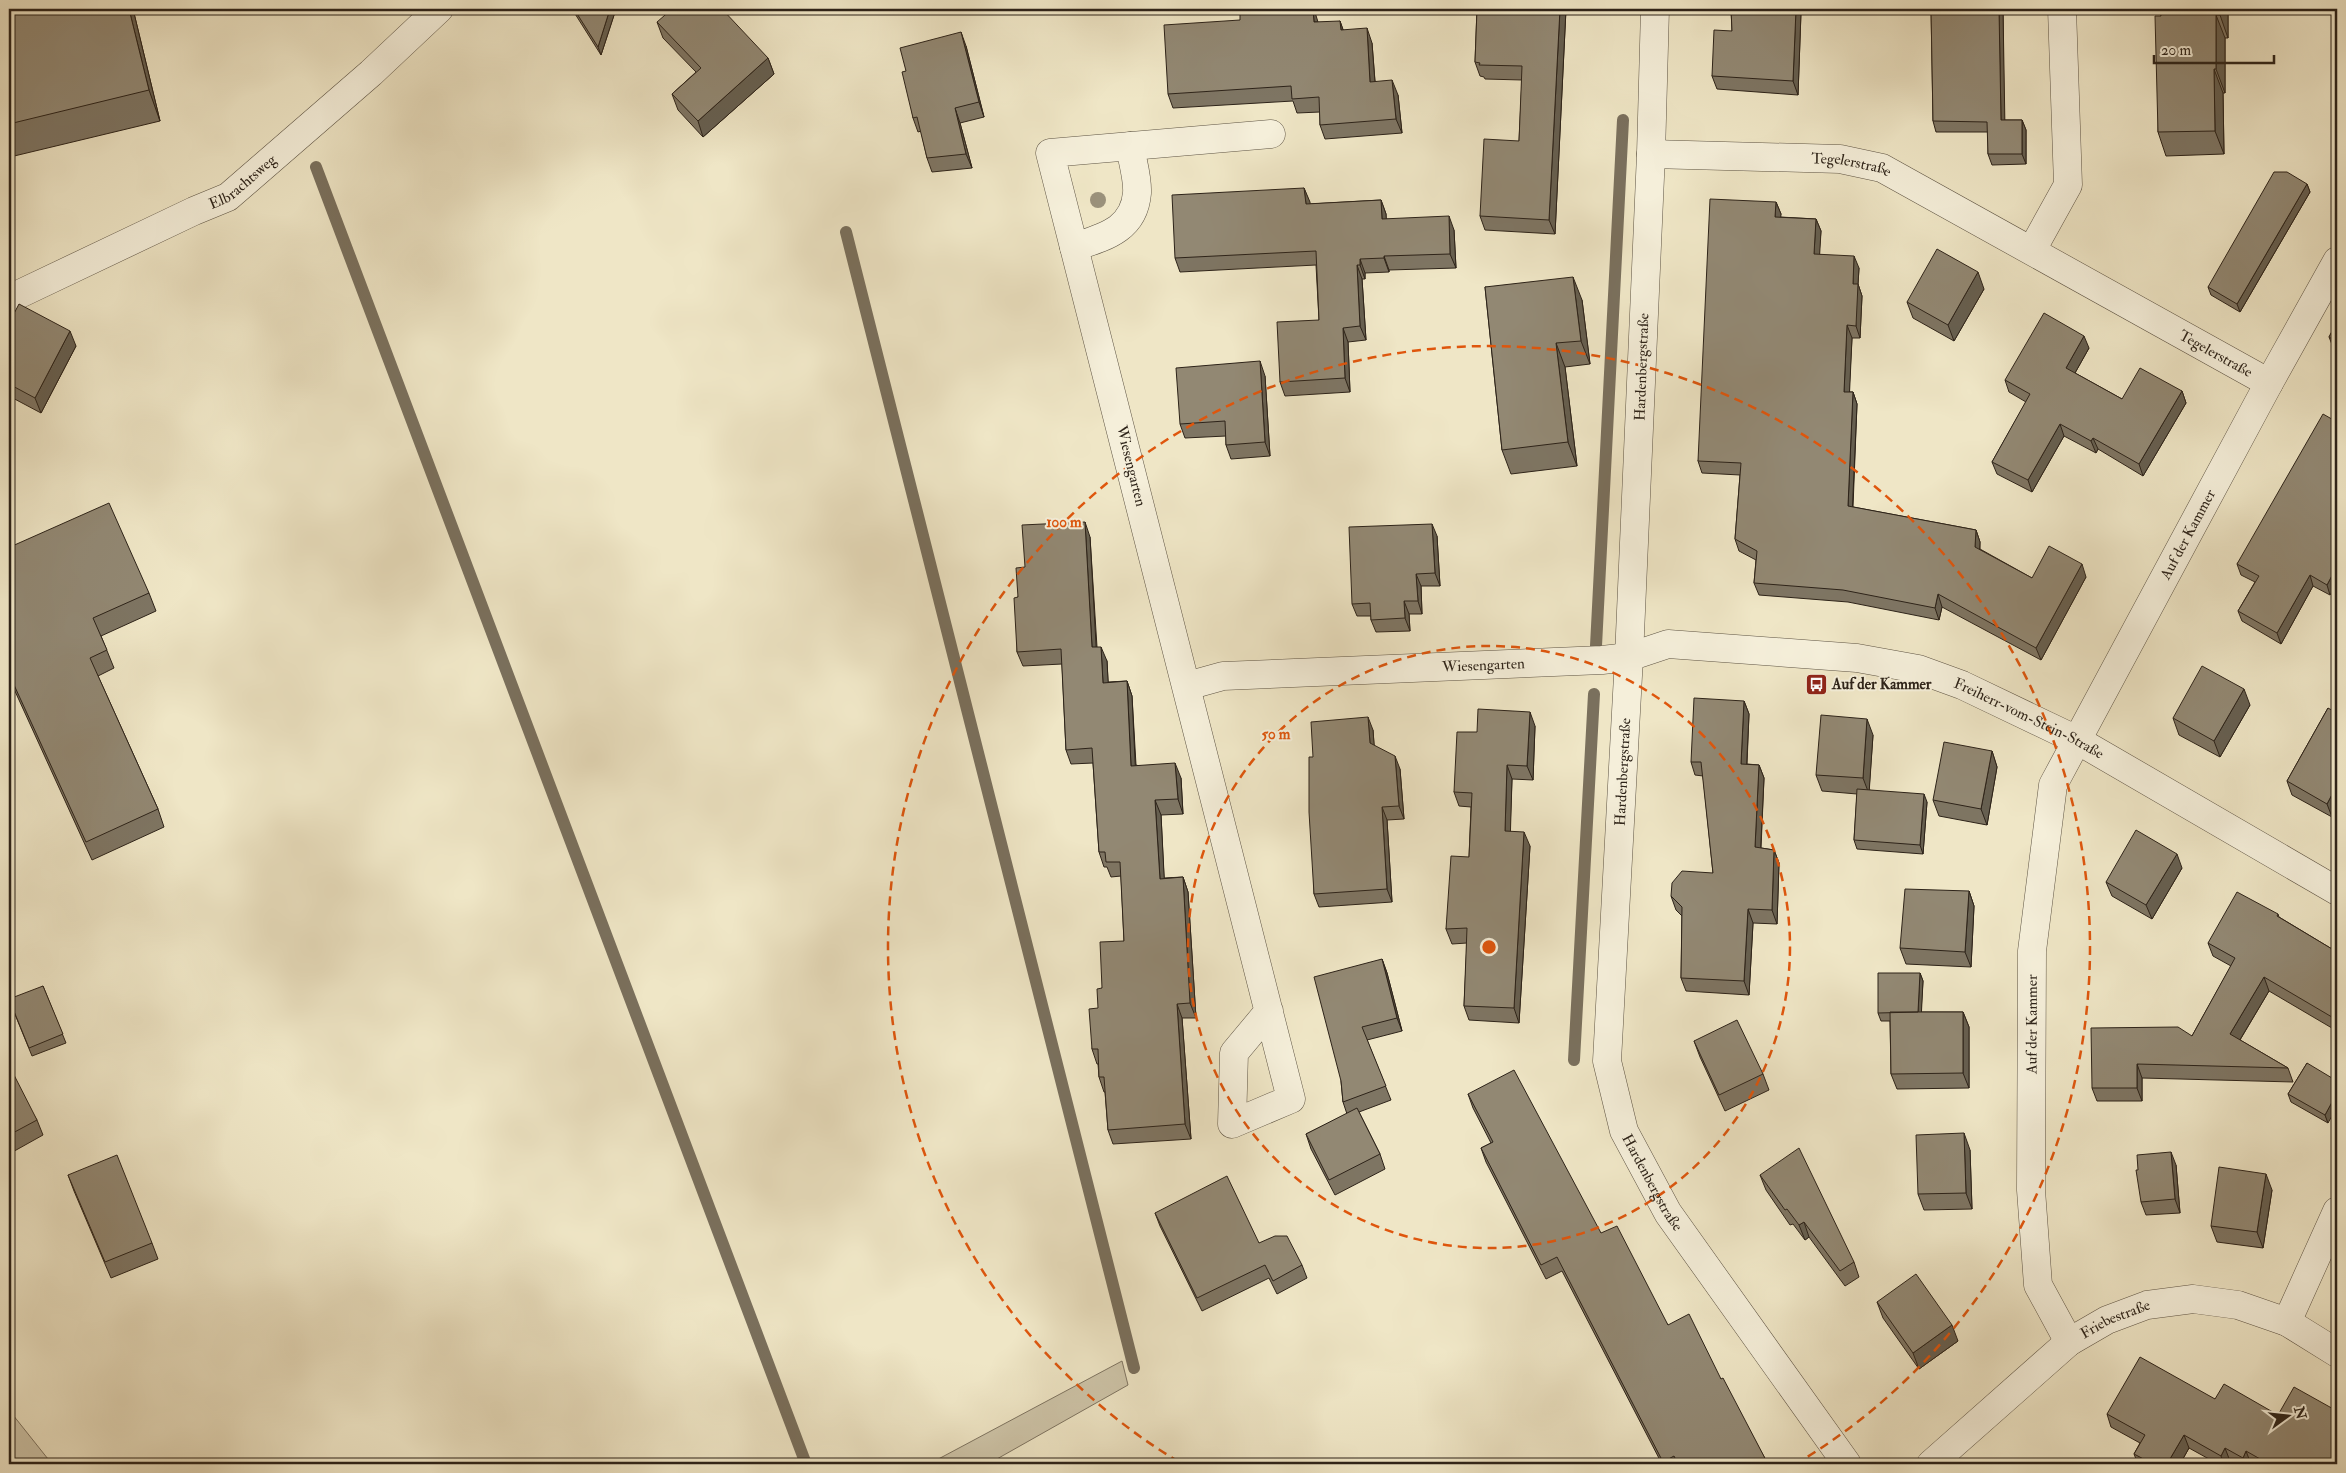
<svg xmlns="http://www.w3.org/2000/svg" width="2346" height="1473" font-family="'IM FELL Double Pica',serif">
  <rect width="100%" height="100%" fill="#efe6c6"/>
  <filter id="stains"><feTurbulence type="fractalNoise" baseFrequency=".004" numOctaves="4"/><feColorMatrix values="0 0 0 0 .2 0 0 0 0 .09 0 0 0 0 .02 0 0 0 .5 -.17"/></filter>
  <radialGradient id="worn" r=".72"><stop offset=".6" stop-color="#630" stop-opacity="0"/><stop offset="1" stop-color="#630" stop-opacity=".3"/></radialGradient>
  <path fill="#cec5a9" stroke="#7e7461" d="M1122 1361 1128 1385 988 1464H929Z
    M9 1410 52 1464H9Z"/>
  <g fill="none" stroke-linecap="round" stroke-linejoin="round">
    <path stroke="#7a705d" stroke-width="12" d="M316 167 806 1464
      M846 232 1134 1368
      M1596 646 1623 120
      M1574 1060 1594 694"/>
    <defs>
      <g id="minor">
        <path id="s1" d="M1655 9 1651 154 1629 657 1607 1061 1624 1131 1668 1213 1847 1464"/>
        <path id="s2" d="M1651 154 1840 159 1882 168 2269 383"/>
        <path d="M1074 247C1104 237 1134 230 1137 193 1138 178 1132 160 1130 146"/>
        <path d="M2032 250 2068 185 2062 9"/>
        <path id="s3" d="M9 299 194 211 228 197 371 73 439 9"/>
        <path id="s4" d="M1187 686 1223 676 1602 660 1629 657 1668 644 1857 658 1918 669 1962 685 2077 740 2337 891"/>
        <path d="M1269 1011 1234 1053 1232 1124 1291 1099 1050 153 1271 134"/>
        <path d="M2287 1322 2337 1211"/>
        <path id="s5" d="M2069 1342 2038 1285 2031 1190 2032 951 2053 785 2269 383 2337 261"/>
        <path id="s6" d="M1931 1464 2069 1342 2107 1320 2147 1305 2193 1299 2238 1305 2287 1322 2337 1353"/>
      </g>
    </defs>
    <use href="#minor" stroke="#5e5444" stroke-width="29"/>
    <use href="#minor" stroke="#f5efda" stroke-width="28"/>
  </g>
  <circle fill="#9a917b" cx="1098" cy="200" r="8"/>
  <path fill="#7e7563" stroke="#2d2319" d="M9 9H133L160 121 10 157 9 152Z
    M572 9H616L601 55Z
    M1477 9H1566L1555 234 1485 230 1480 216 1519 141 1522 80 1485 79 1484 77 1480 76 1475 62Z
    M1731 9H1837V12H1801L1798 95 1717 89 1712 76 1732 31Z
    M1931 9H2003L2004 120H2022L2026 130V164L1992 165 1988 154V132H1936L1933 121Z
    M2161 9H2228V38H2225V93H2223L2224 154 2166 156 2158 132Z
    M1340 21 1343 30 1372 43 1375 81 1398 95 1402 133 1325 139 1320 125V112L1297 113 1293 101 1173 108 1168 94Z
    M657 22 768 58 774 74 703 137 678 110 672 94 696 72 663 38Z
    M966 46 984 117 960 123 972 168 932 172 927 158 921 131 918 132 913 118 906 71Z
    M2307 184 2310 192 2240 312 2211 295 2208 287Z
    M1304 188 1310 204 1381 200 1386 214V219L1454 230 1456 268 1389 270V272L1365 273V279H1362L1366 340 1348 342 1350 392 1285 396 1280 382 1319 320 1316 265 1180 272 1175 258Z
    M1776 202 1781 214 1780 217 1816 219 1821 231 1819 254 1859 268 1858 284 1862 296 1860 338H1852L1849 392H1853L1857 404 1853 507 1976 530 1980 542V549L2032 578 2086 577 2041 660 1942 607 1939 620 1848 602 1759 595 1754 583 1756 560 1739 551 1735 539 1740 475 1702 473 1698 461Z
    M1485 287 1582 300 1590 364 1565 367 1577 466 1511 474 1502 450Z
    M1984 289 1954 341 1913 318 1907 302Z
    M2337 322V350L2333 347 2329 337Z
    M9 323 76 346 41 413 9 396Z
    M2089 348 2075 373 2122 399 2182 391 2186 403 2143 476 2098 449 2096 453 2064 436 2032 492 1997 474 1992 462 2026 402 2009 392 2005 380Z
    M1265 376 1270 456 1231 459 1226 445V436L1185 438 1180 424Z
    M2337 422V583L2330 595 2313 586 2281 644 2242 621 2238 611 2255 582 2241 575 2237 564Z
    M1437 536 1440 586H1421L1422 614H1409L1410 631 1376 632 1371 620V616H1357L1352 604Z
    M1090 537 1097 647 1107 661 1108 682 1127 681 1132 696 1136 765 1181 778 1183 814 1161 815 1164 878 1183 877 1188 892 1196 1018H1182L1191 1139 1113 1144 1108 1130 1105 1092H1104L1099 1077 1098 1064H1097L1092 1049 1102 988 1124 941 1121 876 1111 877 1107 867H1104L1099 852 1093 763 1071 764 1066 750 1062 664 1023 666 1017 652 1018 597 1025 567Z
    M9 545 10 547 149 593 156 611 101 636 114 668 98 676 158 809 164 827 92 860 9 678Z
    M1744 701 1749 714 1747 764 1759 765 1764 778 1761 848 1774 850 1779 863 1777 924 1753 923 1749 995 1686 991 1681 978 1682 916 1676 910 1671 896 1713 873 1703 776 1695 775 1691 762Z
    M2250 705 2220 757 2179 735 2173 718Z
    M2328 708 2332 817 2292 795 2287 781Z
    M1535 726 1533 780 1512 779 1510 831 1530 846 1519 1023 1469 1020 1464 1006 1467 943 1452 944 1446 929 1469 857 1471 807 1459 806 1454 792 1477 732Z
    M1373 730 1374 745 1400 769 1404 819 1387 820 1392 902 1319 907 1314 894 1313 757Z
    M1873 735 1869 790 1927 802 1923 854 1857 849 1854 840 1857 794 1822 791 1816 775Z
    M1992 751 1997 767 1987 825 1939 816 1933 800Z
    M2182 868 2152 919 2112 896 2106 882Z
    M1969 891 1974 906 1971 967 1906 964 1900 948Z
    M2278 914 2279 917 2337 952V1031L2269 991 2240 1040 2288 1068 2293 1082 2142 1078V1101H2097L2092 1088 2192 1036 2231 966 2213 956 2208 943Z
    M1382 959 1387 973 1402 1031 1367 1040 1391 1100 1359 1112 1380 1154 1385 1169 1335 1195 1311 1149 1306 1134 1347 1114 1343 1102 1341 1081Z
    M1920 973 1923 981 1921 1012H1963L1969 1027V1088L1897 1089 1891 1074 1890 1021H1881L1878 1013Z
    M43 986 66 1043 32 1056 12 1007Z
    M1694 1041 1763 1074 1769 1090 1725 1111 1700 1057Z
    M2307 1063 2328 1123 2291 1102 2288 1094Z
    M9 1076 37 1120 43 1135 9 1154Z
    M1468 1094 1601 1233 1668 1325 1721 1379 1768 1464H1662L1562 1271 1546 1279 1486 1162 1481 1148 1491 1143 1473 1108Z
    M1970 1150 1972 1209 1924 1210 1918 1194Z
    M2176 1165 2180 1213 2146 1215 2141 1202Z
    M68 1175 152 1243 158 1259 111 1278 74 1191Z
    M1760 1175 1854 1262 1859 1277 1845 1286 1809 1237 1805 1240 1793 1224 1790 1225 1766 1190Z
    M2272 1190 2263 1248 2217 1242 2211 1226Z
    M1155 1213 1259 1243 1302 1265 1307 1278 1277 1294 1269 1278 1202 1311 1160 1226Z
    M1877 1302 1958 1341 1919 1369 1883 1318Z
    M2215 1399 2337 1464H2236L2230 1461 2228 1464H2218L2189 1448 2180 1464H2138L2134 1454 2140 1443 2111 1427 2107 1414Z"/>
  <path fill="#665f50" stroke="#2d2319" d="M129 9H133L160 121 149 90Z
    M610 9H616L601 55 598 47Z
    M1313 9H1314L1318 22H1314Z
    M1560 9H1566L1555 234 1549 220Z
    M1796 9H1800L1801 12 1798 95 1793 81Z
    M1999 9H2003L2005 130 2001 120Z
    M2220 9H2228V38L2220 15Z
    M2216 15 2225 38V93L2216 69Z
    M1340 21 1345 35 1341 30Z
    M1367 28 1372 43 1376 96 1370 82Z
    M961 32 966 46 984 117 979 102Z
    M768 58 774 74 703 137 698 121Z
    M2214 69 2223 93 2224 154 2215 131Z
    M1392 80 1398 95 1402 133 1396 119Z
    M955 108 960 123 972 168 966 154Z
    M2022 120 2026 130V164L2022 154Z
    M2307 184 2310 192 2240 312 2237 304Z
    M1304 188 1310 202 1311 218 1306 204Z
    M1381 200 1386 214 1387 233 1382 219Z
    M1776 202 1781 214 1780 229 1775 217Z
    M1449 216 1454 230 1456 268 1450 254Z
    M1816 219 1821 231 1819 266 1814 254Z
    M1384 256 1389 270V272L1384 258Z
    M1854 256 1859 268 1858 284 1862 296 1860 338 1856 326 1853 284Z
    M1360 259 1365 273V279L1360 265Z
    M1357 265 1362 279 1366 340 1360 326Z
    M1978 272 1984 289 1954 341 1948 325Z
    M1573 277 1582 300 1590 364 1581 341Z
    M1847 325 1852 338 1849 404 1844 392Z
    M1343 328 1348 342 1350 392 1345 378Z
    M70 331 76 346 41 413 35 398Z
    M2084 336 2089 348 2071 380 2066 368Z
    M1556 343 1565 367 1577 466 1568 442Z
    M1260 361 1265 376 1270 456 1265 442Z
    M2182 391 2186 403 2143 476 2139 464Z
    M1853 392 1857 404 1852 518 1848 506Z
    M2060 424 2064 436 2032 492 2028 480Z
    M2093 438 2098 449 2096 453 2091 441Z
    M1085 522 1090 537 1097 662 1092 647Z
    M1432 524 1437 536 1440 586 1435 573Z
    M1976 530 1980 542 1979 559 1975 547Z
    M2082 564 2086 577 2041 660 2036 648Z
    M2337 566V583L2330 595 2327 585Z
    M1416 574 1421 586 1422 614 1418 601Z
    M2310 575 2313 586 2281 644 2277 633Z
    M1938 594 1942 607 1939 620 1935 608Z
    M1404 601 1409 614 1410 631 1405 618Z
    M1101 647 1107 661 1109 697 1103 683Z
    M1127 681 1132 696 1136 780 1131 766Z
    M2244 689 2250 705 2220 757 2214 741Z
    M1744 701 1749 714 1746 778 1741 764Z
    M1530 712 1535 726 1533 780 1527 766Z
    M1368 717 1373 730 1375 756 1370 743Z
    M1867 719 1873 735 1869 794 1863 778Z
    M1992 751 1997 767 1987 825 1981 809Z
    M1395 756 1400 769 1404 819 1399 806Z
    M1175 763 1181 778 1183 814 1178 799Z
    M1507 765 1512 779 1510 846 1505 831Z
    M1759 765 1764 778 1760 861 1755 847Z
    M2337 785V807L2332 817 2327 804Z
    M1924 794 1927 802 1923 854 1920 845Z
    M1155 800 1161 815 1165 893 1160 879Z
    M1382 807 1387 820 1392 902 1387 889Z
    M1524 832 1530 846 1519 1023 1514 1008Z
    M1774 850 1779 863 1777 924 1772 910Z
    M2177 854 2182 868 2152 919 2146 905Z
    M1183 877 1188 892 1196 1018 1190 1003Z
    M1969 891 1974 906 1971 967 1965 952Z
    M1748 909 1753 923 1749 995 1744 981Z
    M1382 959 1387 973 1402 1031 1397 1018Z
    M1920 973 1923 981 1921 1021 1918 1013Z
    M2264 977 2269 991 2235 1048 2230 1034Z
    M1177 1004 1182 1018 1191 1139 1185 1124Z
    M1963 1012 1969 1027V1088L1963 1073Z
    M2137 1064 2142 1078V1101L2137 1088Z
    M2337 1093V1107L2328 1123 2325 1115Z
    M1964 1133 1970 1150 1972 1209 1966 1193Z
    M2171 1152 2176 1165 2180 1213 2175 1199Z
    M2266 1174 2272 1190 2263 1248 2257 1232Z
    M1804 1222 1809 1237 1805 1240 1799 1225Z
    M1952 1325 1958 1341 1919 1369 1913 1353Z
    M2337 1419V1439L2333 1427Z
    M2184 1435 2189 1448 2180 1464H2167Z
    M2225 1448 2230 1461 2228 1464H2224L2221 1456Z
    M2246 1451 2251 1464H2245L2243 1458Z"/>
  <path fill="#928873" stroke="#2d2319" d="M9 9H129L149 90 9 124Z
    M574 9H610L598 47Z
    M672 9H722L768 58 698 121 672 94 701 68 657 22Z
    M1292 9H1313L1314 22 1340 21 1341 30 1367 28 1370 82 1392 80 1396 119 1320 125 1319 97 1292 99 1291 86 1168 94 1164 25 1240 20V12Z
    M1477 9H1560L1549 220 1480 216 1484 139 1519 141 1522 66 1479 65 1480 63 1475 62Z
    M1731 9H1796L1793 81 1712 76 1714 30 1732 31Z
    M1931 9H1999L2001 120H2022V154H1988L1987 122 1933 121Z
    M2161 9H2220V15H2216V69H2214L2215 131 2158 132 2155 16H2161Z
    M961 32 979 102 955 108 966 154 927 158 917 117 913 118 902 72 906 71 900 48Z
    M2274 172H2287L2307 184 2237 304 2208 287Z
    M1304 188 1306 204 1381 200 1382 219 1449 216 1450 254 1384 256V258L1360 259V265H1357L1360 326 1343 328 1345 378 1280 382 1277 322 1319 320 1316 251 1175 258 1172 195Z
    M1710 199 1776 202 1775 217 1816 219 1814 254 1854 256 1853 284H1858L1856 326 1847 325 1844 392H1853L1848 506 1976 530 1975 547 2032 578 2049 546 2082 564 2036 648 1938 594 1935 608 1843 590 1754 583 1757 551 1735 539 1741 463 1698 461Z
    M1937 249 1978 272 1948 325 1907 302Z
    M1573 277 1581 341 1556 343 1568 442 1502 450 1485 287Z
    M19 304 70 331 35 398 9 384V323Z
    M2044 313 2084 336 2066 368 2122 399 2140 368 2182 391 2139 464 2093 438 2091 441 2060 424 2028 480 1992 462 2030 394 2005 380Z
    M2337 322V342L2329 337Z
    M1260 361 1265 442 1226 445 1225 421 1180 424 1176 368Z
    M2323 414 2337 422V566L2327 585 2310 575 2277 633 2238 611 2259 576 2237 564Z
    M109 503 149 593 93 618 107 650 90 658 158 809 86 842 9 674V545L10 547Z
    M1085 522 1092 647H1101L1103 683 1127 681 1131 766 1175 763 1178 799 1155 800 1160 879 1183 877 1190 1003 1177 1004 1185 1124 1108 1130 1104 1077H1099L1098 1049H1092L1089 1009 1098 1008 1097 989 1102 988 1100 942 1124 941 1120 862H1106L1105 852H1099L1092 748 1066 750 1061 649 1017 652 1014 598 1018 597 1016 568 1025 567 1022 525Z
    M1432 524 1435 573 1416 574 1418 601H1404L1405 618 1371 620 1370 603 1352 604 1349 527Z
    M2202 666 2244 689 2214 741 2173 718Z
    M1694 698 1744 701 1741 764 1759 765 1755 847 1774 850 1772 910 1748 909 1744 981 1681 978 1682 907 1671 896 1672 883 1682 871 1713 873 1701 762H1691Z
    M2328 708 2337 713V785L2327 804 2287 781Z
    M1478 709 1530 712 1527 766 1507 765 1505 831 1524 832 1514 1008 1464 1006 1467 928 1446 929 1451 856 1469 857 1472 793 1454 792 1457 732H1477Z
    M1821 715 1867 719 1863 778 1816 775Z
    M1368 717 1370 743 1395 756 1399 806 1382 807 1387 889 1314 894 1309 812V757H1313L1311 722Z
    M1944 742 1992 751 1981 809 1933 800Z
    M1857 789 1924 794 1920 845 1854 840Z
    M2136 830 2177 854 2146 905 2106 882Z
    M1905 889 1969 891 1965 952 1900 948Z
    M2237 892 2278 914 2277 916 2337 952V1020L2264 977 2230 1034 2288 1068 2137 1064V1088H2092L2091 1028 2178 1027 2192 1036 2235 958 2208 943Z
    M1382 959 1397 1018 1362 1027 1386 1086 1343 1102 1341 1081 1314 977Z
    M1878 973H1920L1918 1012 1878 1013Z
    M43 986 63 1034 29 1048 9 999Z
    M1890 1012H1963V1073L1891 1074Z
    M1737 1020 1763 1074 1719 1095 1694 1041Z
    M2307 1063 2337 1081V1093L2325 1115 2288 1094Z
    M1514 1070 1601 1233 1617 1226 1668 1325 1689 1314 1721 1379 1723 1378 1768 1464H1678L1674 1456 1663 1462 1557 1257 1541 1265 1481 1148 1493 1142 1468 1094Z
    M13 1073 37 1120 9 1135V1076Z
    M1357 1108 1380 1154 1329 1180 1306 1134Z
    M1964 1133 1966 1193 1918 1194 1916 1135Z
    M1799 1148 1854 1262 1840 1271 1804 1222 1799 1225 1787 1209 1785 1210 1760 1175Z
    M2171 1152 2175 1199 2141 1202 2136 1170H2138L2137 1155Z
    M117 1155 152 1243 105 1262 68 1175Z
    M2219 1167 2266 1174 2257 1232 2211 1226Z
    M1227 1176 1259 1243 1275 1236H1287L1302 1265 1273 1281 1265 1265 1197 1298 1155 1213Z
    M1916 1274 1952 1325 1913 1353 1877 1302Z
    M2140 1357 2215 1399 2224 1384 2278 1415 2294 1387 2337 1411V1419L2333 1427 2337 1429V1464H2269L2246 1451 2243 1458 2225 1448 2221 1456 2184 1435 2167 1464H2153L2134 1454 2145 1435 2107 1414Z"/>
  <g fill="none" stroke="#df560d" stroke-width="2.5" stroke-dasharray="9 6">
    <circle cx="1489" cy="947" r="301"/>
    <path d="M1179 1462A601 601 0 1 1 1799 1462"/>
  </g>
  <defs>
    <symbol id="bus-square" viewBox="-11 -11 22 22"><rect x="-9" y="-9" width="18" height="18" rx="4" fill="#8f2418" stroke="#f5efda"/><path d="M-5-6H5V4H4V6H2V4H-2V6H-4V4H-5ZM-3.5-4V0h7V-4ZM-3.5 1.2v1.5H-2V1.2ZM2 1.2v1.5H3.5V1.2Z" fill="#fff"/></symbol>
  </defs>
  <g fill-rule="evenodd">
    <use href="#bus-square" x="1804" y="672" width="25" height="25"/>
  </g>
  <g text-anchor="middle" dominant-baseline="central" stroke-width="4" stroke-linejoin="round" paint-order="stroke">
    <g font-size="15" fill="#2d2319" stroke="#f5efda">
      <text stroke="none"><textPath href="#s2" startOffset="201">Tegelerstraße</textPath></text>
      <text stroke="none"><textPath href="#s3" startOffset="262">Elbrachtsweg</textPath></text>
      <text stroke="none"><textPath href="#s2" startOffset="614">Tegelerstraße</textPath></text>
      <text transform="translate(1642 367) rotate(-88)">Hardenbergstraße</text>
      <text transform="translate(1131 466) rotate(76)">Wiesengarten</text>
      <text stroke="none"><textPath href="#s5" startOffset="851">Auf der Kammer</textPath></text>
      <text stroke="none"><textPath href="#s4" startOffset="298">Wiesengarten</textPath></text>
      <text stroke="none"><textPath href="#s4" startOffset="858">Freiherr-vom-Stein-Straße</textPath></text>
      <text transform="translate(1623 772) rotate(-87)">Hardenbergstraße</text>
      <text stroke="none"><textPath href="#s5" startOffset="326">Auf der Kammer</textPath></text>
      <text stroke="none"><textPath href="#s1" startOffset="1184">Hardenbergstraße</textPath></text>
      <text stroke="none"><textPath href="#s6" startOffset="236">Friebestraße</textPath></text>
    </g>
    <g font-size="15" font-weight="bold" fill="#2d2319" stroke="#f5efda" text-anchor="start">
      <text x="1832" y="684">Auf der Kammer</text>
    </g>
  </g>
  <circle cx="1489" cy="947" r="8" fill="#df560d" stroke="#f5efda" stroke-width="2.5"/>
  <g font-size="15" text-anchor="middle" font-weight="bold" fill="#df560d" stroke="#f5efda" stroke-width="4" stroke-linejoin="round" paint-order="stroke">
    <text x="1064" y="527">100 m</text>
    <text x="1276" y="739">50 m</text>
  </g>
  <rect width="2346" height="1473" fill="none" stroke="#efe6c6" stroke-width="30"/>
  <rect x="10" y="10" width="2326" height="1453" fill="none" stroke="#2d2319" stroke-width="2.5"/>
  <rect x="15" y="15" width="2316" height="1443" fill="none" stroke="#2d2319"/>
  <g transform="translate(2288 1416) rotate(75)" stroke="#f5efda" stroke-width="4" paint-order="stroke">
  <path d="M0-4L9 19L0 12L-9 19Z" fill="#2d2319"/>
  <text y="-8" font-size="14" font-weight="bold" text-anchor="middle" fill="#2d2319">N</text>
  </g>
  <path d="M2154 55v8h120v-8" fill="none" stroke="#2d2319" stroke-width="2.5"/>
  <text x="2161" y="55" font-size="15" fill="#2d2319" stroke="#f5efda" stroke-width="4" paint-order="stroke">20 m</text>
  <rect width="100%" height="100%" filter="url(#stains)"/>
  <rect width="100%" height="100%" fill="url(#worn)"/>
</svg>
